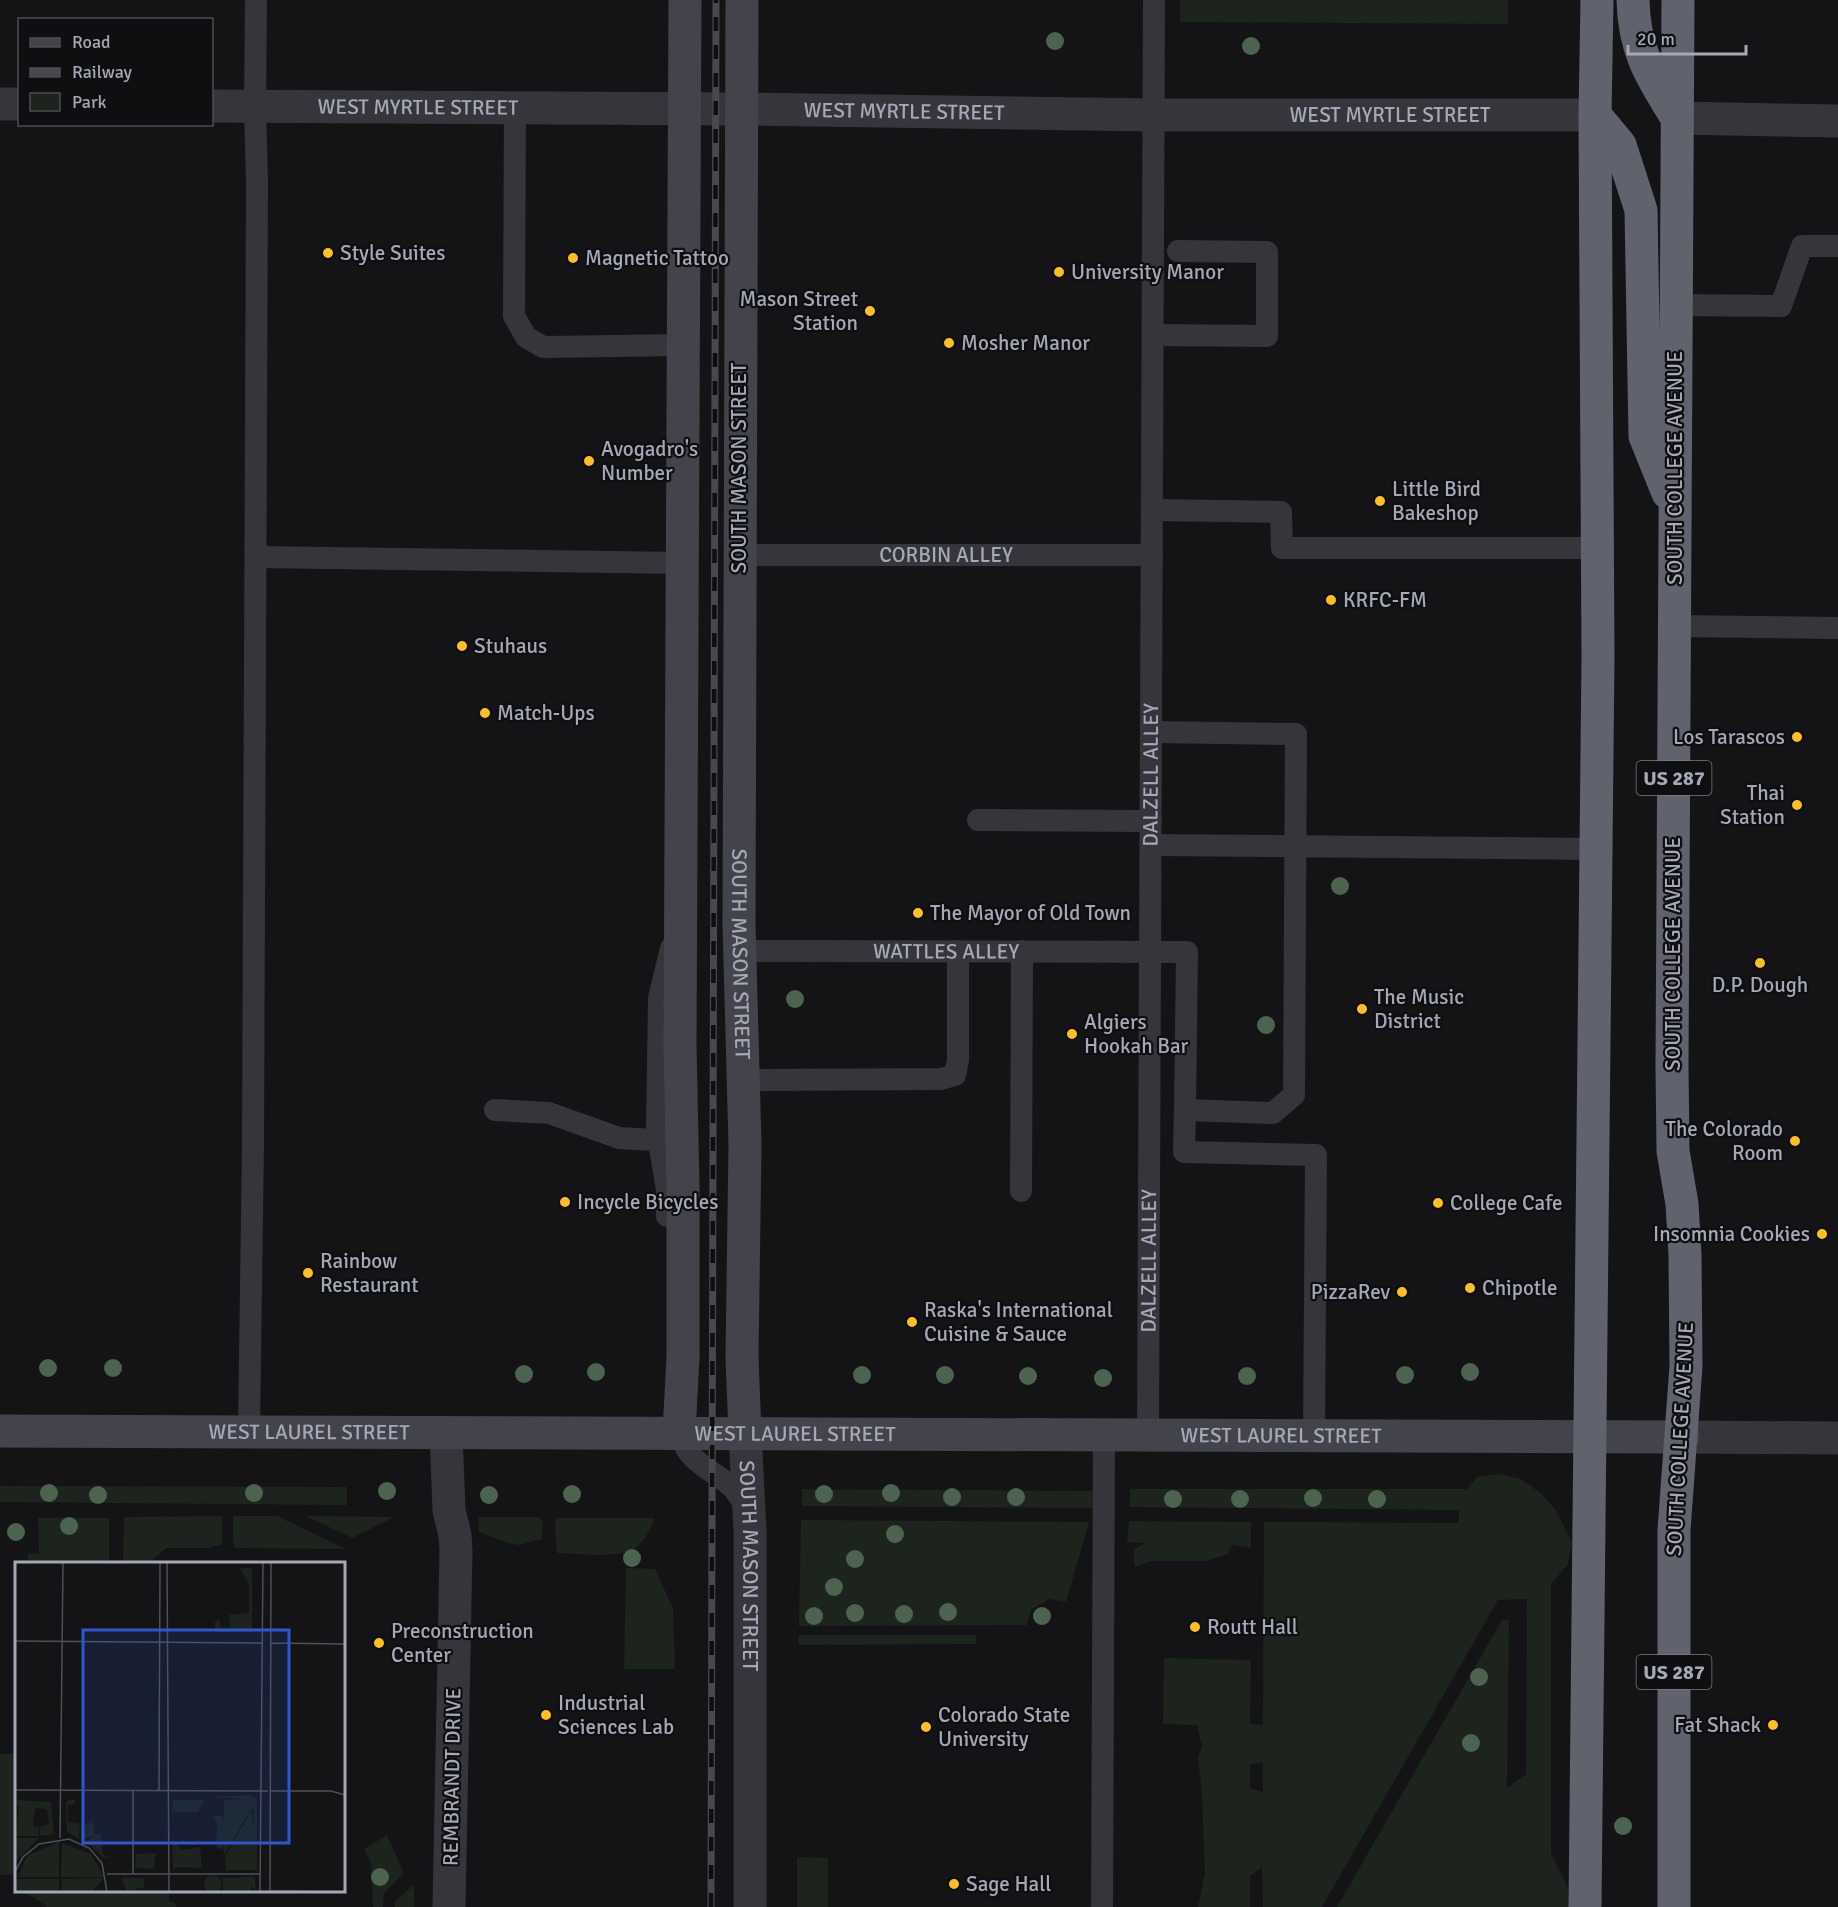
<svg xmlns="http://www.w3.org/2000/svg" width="1838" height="1907" font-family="Signika,sans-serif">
  <rect width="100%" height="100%" fill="#141416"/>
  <path fill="#1c241d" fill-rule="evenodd" d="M1180 0H1508V24L1180 22Z
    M1499 1474 1521 1479 1542 1494 1555 1509 1572 1542 1568 1564 1551 1584V1854L1567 1886 1571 1907H1337L1502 1620H1509L1507 1788 1526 1774 1527 1599 1498 1600 1322 1907H1263L1262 1867 1250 1876V1907H1198L1205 1873 1202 1794 1198 1757 1202 1747 1197 1725 1163 1724 1164 1658 1251 1660 1250 1724 1263 1725 1264 1522 1459 1523V1510L1130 1507V1489H1467L1477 1477ZM1263 1762V1792L1250 1788V1765Z
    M0 1486 347 1487V1505L0 1502Z
    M802 1489 1092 1491 1093 1508 802 1506Z
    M222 1516V1544L209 1548H166L151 1561V1563H123L124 1517Z
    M233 1516H277L346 1549 235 1548 233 1542Z
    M306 1516 394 1517 352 1538Z
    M479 1517H539L543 1522 542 1539 519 1545 507 1543 479 1532Z
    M38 1518H109V1563H27L28 1554 39 1553Z
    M558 1518H655C651 1528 646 1539 638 1546 623 1560 576 1553 557 1553L555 1522Z
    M801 1520 1089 1522 1066 1602 1049 1599 1031 1610 1027 1625 799 1626Z
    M1129 1521 1251 1522V1548L1232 1545 1228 1554 1206 1561H1150L1135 1567 1133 1550 1145 1543 1127 1542Z
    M626 1568 655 1569 673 1608 675 1669H624Z
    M799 1635H976V1644L799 1645Z
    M0 1754H16V1874L0 1875Z
    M387 1835 404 1873 384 1893 383 1907H373L371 1862 364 1849Z
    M797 1857 828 1858V1907H797Z
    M414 1885V1907H395V1901Z
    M26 1891H169V1901L176 1904V1907H48L28 1894Z"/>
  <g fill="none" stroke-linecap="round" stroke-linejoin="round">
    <g stroke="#35353b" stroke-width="22">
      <path d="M515 107 514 316 526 337 543 347 683 345"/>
      <path d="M1676 305 1781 306 1802 246H1838"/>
      <path d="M1153 335 1267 336V252L1178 251"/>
      <path d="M1152 510 1281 512 1282 548H1597"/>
      <path id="s1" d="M739 555H1152"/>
      <path d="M256 557 682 563"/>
      <path d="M1675 626 1838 628"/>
      <path d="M978 820 1151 821"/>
      <path d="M1151 845 1596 849"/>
      <path id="s2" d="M740 951 1187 952 1185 1110 1273 1113 1294 1095 1296 734 1151 732"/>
      <path d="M742 1080 941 1079 955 1075 958 1060V951"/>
      <path d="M495 1110 549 1113 619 1138 671 1141"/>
      <path d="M1185 1110 1184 1152 1316 1155 1314 1436"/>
      <path d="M1021 1191 1022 951"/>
      <path d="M667 1216V1190L657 1130 659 998 671 948"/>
      <path d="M677 1422C685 1464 704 1463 732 1487 738 1493 743 1503 748 1510"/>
      <path d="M249 1431 253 1142 257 183 255 107 256 0"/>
      <path id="s3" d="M1148 1435 1154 0"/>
      <path d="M1102 1907 1104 1435"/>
    </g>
    <g stroke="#35353b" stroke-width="33">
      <path d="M0 104H20"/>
      <path id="s4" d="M212 106 741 109 1154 115H1595"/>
      <path d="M1677 118 1838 121"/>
      <path d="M446 1433 449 1510 455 1535 456 1550 449 1907"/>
      <path id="s5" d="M745 1434 750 1530V1907"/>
      <path d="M1683 1437 1838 1438"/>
    </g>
    <g stroke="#43444b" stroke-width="33">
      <path id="s6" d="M742 0 739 924 745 1145 742 1357 745 1434"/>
      <path id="s7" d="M0 1431 1683 1437"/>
      <path d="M679 1433 683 1357V1187L680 1045 685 0"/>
    </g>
    <path stroke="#60636d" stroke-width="33" d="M1633 0C1634 51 1651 76 1677 118
      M1595 115 1620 145 1641 210 1645 436 1668 493
      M1585 1907 1598 657 1595 115 1597 0
      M1674 1907V1530L1686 1366 1685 1255 1682 1204 1673 1151 1672 1066 1678 0"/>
    <defs>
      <path id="rail" d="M711 1907 716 0"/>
    </defs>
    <use href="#rail" stroke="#484950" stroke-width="7"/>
    <use href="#rail" stroke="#0f0f11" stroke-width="4.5" stroke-dasharray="14" stroke-linecap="butt"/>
  </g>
  <g fill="#4c6350">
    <circle cx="1055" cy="41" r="9"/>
    <circle cx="1251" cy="46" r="9"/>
    <circle cx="1340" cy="886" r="9"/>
    <circle cx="795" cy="999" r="9"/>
    <circle cx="1266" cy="1025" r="9"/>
    <circle cx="48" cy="1368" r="9"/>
    <circle cx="113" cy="1368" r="9"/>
    <circle cx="596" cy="1372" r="9"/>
    <circle cx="1470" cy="1372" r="9"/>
    <circle cx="524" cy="1374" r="9"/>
    <circle cx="862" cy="1375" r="9"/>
    <circle cx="945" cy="1375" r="9"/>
    <circle cx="1405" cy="1375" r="9"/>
    <circle cx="1028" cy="1376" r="9"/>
    <circle cx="1247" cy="1376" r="9"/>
    <circle cx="1103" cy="1378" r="9"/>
    <circle cx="387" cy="1491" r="9"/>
    <circle cx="49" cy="1493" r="9"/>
    <circle cx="254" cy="1493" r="9"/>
    <circle cx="891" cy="1493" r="9"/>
    <circle cx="572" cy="1494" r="9"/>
    <circle cx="824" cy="1494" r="9"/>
    <circle cx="98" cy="1495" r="9"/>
    <circle cx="489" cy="1495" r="9"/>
    <circle cx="952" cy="1497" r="9"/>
    <circle cx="1016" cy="1497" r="9"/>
    <circle cx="1313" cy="1498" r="9"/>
    <circle cx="1173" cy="1499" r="9"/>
    <circle cx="1240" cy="1499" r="9"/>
    <circle cx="1377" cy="1499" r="9"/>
    <circle cx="69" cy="1526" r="9"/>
    <circle cx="16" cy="1532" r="9"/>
    <circle cx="895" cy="1534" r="9"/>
    <circle cx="632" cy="1558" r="9"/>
    <circle cx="855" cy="1559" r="9"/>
    <circle cx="834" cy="1587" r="9"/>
    <circle cx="948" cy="1612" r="9"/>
    <circle cx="855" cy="1613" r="9"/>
    <circle cx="904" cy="1614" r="9"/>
    <circle cx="814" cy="1616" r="9"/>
    <circle cx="1042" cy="1616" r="9"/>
    <circle cx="1479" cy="1677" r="9"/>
    <circle cx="1471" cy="1743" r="9"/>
    <circle cx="1623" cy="1826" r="9"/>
    <circle cx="380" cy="1877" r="9"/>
  </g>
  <g fill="#febf24" stroke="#0f0f11" stroke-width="2">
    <circle cx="328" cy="253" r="6"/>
    <circle cx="573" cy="258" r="6"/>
    <circle cx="1059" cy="272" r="6"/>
    <circle cx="870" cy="311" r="6"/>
    <circle cx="949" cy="343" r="6"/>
    <circle cx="589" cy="461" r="6"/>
    <circle cx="1380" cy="501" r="6"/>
    <circle cx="1331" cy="600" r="6"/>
    <circle cx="462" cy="646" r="6"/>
    <circle cx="485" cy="713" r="6"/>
    <circle cx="1797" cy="737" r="6"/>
    <circle cx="1797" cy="805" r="6"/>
    <circle cx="918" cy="913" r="6"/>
    <circle cx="1760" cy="963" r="6"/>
    <circle cx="1362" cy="1009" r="6"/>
    <circle cx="1072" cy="1034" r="6"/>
    <circle cx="1795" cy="1141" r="6"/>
    <circle cx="565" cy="1202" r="6"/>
    <circle cx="1438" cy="1203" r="6"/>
    <circle cx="1822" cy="1234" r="6"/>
    <circle cx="308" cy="1273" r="6"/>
    <circle cx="1470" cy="1288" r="6"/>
    <circle cx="1402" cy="1292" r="6"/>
    <circle cx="912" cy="1322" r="6"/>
    <circle cx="1195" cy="1627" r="6"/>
    <circle cx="379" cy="1643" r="6"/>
    <circle cx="546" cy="1715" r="6"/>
    <circle cx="1773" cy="1725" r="6"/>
    <circle cx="926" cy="1727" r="6"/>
    <circle cx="954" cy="1884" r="6"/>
  </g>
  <g text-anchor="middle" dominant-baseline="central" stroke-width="4.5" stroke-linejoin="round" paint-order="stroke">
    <g fill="#0f0f11" stroke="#787b85" stroke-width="1.5">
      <rect x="1636.5" y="761" width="75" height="34" rx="4.5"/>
      <rect x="1636.5" y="1655" width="75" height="34" rx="4.5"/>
    </g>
    <g font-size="20" font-weight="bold" fill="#a5a9b7">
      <text x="1674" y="778">US 287</text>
      <text x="1674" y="1672">US 287</text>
    </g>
    <g font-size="21" fill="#a5a9b7" stroke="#0f0f11">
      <text stroke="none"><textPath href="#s4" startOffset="206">WEST MYRTLE STREET</textPath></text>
      <text stroke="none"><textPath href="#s4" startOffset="692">WEST MYRTLE STREET</textPath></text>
      <text stroke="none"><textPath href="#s4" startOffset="1178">WEST MYRTLE STREET</textPath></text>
      <text transform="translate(739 468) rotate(-90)">SOUTH MASON STREET</text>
      <text transform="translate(1675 468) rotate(-90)">SOUTH COLLEGE AVENUE</text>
      <text stroke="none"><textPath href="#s1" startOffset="207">CORBIN ALLEY</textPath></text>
      <text stroke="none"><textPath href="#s3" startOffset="660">DALZELL ALLEY</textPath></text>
      <text stroke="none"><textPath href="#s2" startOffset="206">WATTLES ALLEY</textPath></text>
      <text stroke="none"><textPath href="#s6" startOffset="954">SOUTH MASON STREET</textPath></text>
      <text transform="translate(1673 954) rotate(-90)">SOUTH COLLEGE AVENUE</text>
      <text stroke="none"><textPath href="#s3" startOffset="174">DALZELL ALLEY</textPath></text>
      <text stroke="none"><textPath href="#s7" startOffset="309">WEST LAUREL STREET</textPath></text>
      <text stroke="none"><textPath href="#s7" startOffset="795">WEST LAUREL STREET</textPath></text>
      <text stroke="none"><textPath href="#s7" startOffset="1281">WEST LAUREL STREET</textPath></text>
      <text transform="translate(1680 1439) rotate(-87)">SOUTH COLLEGE AVENUE</text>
      <text stroke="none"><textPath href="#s5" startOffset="132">SOUTH MASON STREET</textPath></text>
      <text transform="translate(452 1777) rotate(-89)">REMBRANDT DRIVE</text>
    </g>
    <g font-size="21" fill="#a5a9b7" stroke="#0f0f11" text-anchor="start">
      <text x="340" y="253">Style Suites</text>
      <text x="585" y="258">Magnetic Tattoo</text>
      <text x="1071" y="272">University Manor</text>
      <text x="858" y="299" text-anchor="end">Mason Street<tspan x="858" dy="24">Station</tspan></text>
      <text x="961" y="343">Mosher Manor</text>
      <text x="601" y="449">Avogadro's<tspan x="601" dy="24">Number</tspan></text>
      <text x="1392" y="489">Little Bird<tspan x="1392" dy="24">Bakeshop</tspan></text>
      <text x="1343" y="600">KRFC-FM</text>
      <text x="474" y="646">Stuhaus</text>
      <text x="497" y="713">Match-Ups</text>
      <text x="1785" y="737" text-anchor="end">Los Tarascos</text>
      <text x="1785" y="793" text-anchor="end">Thai<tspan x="1785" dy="24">Station</tspan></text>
      <text x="930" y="913">The Mayor of Old Town</text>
      <text x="1760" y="985" text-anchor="middle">D.P. Dough</text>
      <text x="1374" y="997">The Music<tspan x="1374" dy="24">District</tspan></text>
      <text x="1084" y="1022">Algiers<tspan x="1084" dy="24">Hookah Bar</tspan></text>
      <text x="1783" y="1129" text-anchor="end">The Colorado<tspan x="1783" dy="24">Room</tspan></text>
      <text x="577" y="1202">Incycle Bicycles</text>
      <text x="1450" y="1203">College Cafe</text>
      <text x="1810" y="1234" text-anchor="end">Insomnia Cookies</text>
      <text x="320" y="1261">Rainbow<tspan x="320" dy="24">Restaurant</tspan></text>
      <text x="1482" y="1288">Chipotle</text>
      <text x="1390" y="1292" text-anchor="end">PizzaRev</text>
      <text x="924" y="1310">Raska's International<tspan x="924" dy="24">Cuisine &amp; Sauce</tspan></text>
      <text x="1207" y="1627">Routt Hall</text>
      <text x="391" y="1631">Preconstruction<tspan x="391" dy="24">Center</tspan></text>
      <text x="558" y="1703">Industrial<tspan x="558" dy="24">Sciences Lab</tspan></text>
      <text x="938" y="1715">Colorado State<tspan x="938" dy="24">University</tspan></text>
      <text x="1761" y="1725" text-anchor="end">Fat Shack</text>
      <text x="966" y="1884">Sage Hall</text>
    </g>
  </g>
  <g transform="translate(15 1562)">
    <rect width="330" height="330" fill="#141416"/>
    <path d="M225 6H237V70H200V60L205 57V65L215 66 214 53 234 51V23ZM236 233 242 237V308H211L210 295 236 249 239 267V247H236L209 293V277L208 288 201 285 202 263 198 254H208L209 261V238L231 237 194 235ZM0 238 36 240 39 272 25 274V265L34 262 32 247 21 246 18 259 19 265H24V274H1L4 245ZM54 238H60V242L53 243V260L65 262 64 277 52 270 51 240ZM158 238H190L183 250H157ZM77 253 80 273 66 278V264L77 260ZM83 271 86 273 88 293 97 296 88 295 71 280ZM0 276H24L0 300ZM157 276 167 288 185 285 187 306 163 305 158 308ZM44 280V315H2L13 293ZM47 281 76 292 89 315H46ZM141 291 139 307 120 306 121 292ZM189 322a9 9 0 1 1 18 0a9 9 0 1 1-18 0ZM106 316H129V325L112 330ZM208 316 240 315 241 330 237 324 236 330H208ZM1 317H44V330H1ZM47 317 88 316V317L77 330H47Z" fill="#1c241d"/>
    <path fill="none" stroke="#4e5056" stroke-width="1.5" d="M152 0 154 330M0 79 247 81M256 81 330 82M0 228 253 229M144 228 145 0M256 229H316L330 233M45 276 48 0M0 310 8 295 24 282 54 277 74 286 87 301 92 330M92 312H245M118 312V228M255 329 330 330M245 330 248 0M255 330 256 0"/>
    <path fill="#2b57d5" fill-opacity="0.15" stroke="#2b57d5" stroke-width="3" d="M68 68H274V281H68Z"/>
    <rect width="330" height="330" fill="none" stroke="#a5a9b7" stroke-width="3"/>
  </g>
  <rect x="18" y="18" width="195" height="108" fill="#0f0f11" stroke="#4b4d53" stroke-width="1.5"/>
  <rect x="30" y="38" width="30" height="9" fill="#43444b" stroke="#4b4d53" stroke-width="1.5"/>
  <text x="72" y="48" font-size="18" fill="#a5a9b7">Road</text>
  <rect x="30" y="68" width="30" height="9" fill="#484950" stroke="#4b4d53" stroke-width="1.5"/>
  <text x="72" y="78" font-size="18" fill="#a5a9b7">Railway</text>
  <rect x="30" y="93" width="30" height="18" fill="#1c241d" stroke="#4b4d53" stroke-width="1.5"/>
  <text x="72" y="108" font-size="18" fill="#a5a9b7">Park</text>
  <path d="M1628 45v9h118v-9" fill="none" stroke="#a5a9b7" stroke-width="3"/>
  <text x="1637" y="45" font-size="18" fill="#a5a9b7" stroke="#0f0f11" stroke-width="4.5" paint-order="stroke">20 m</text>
</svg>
